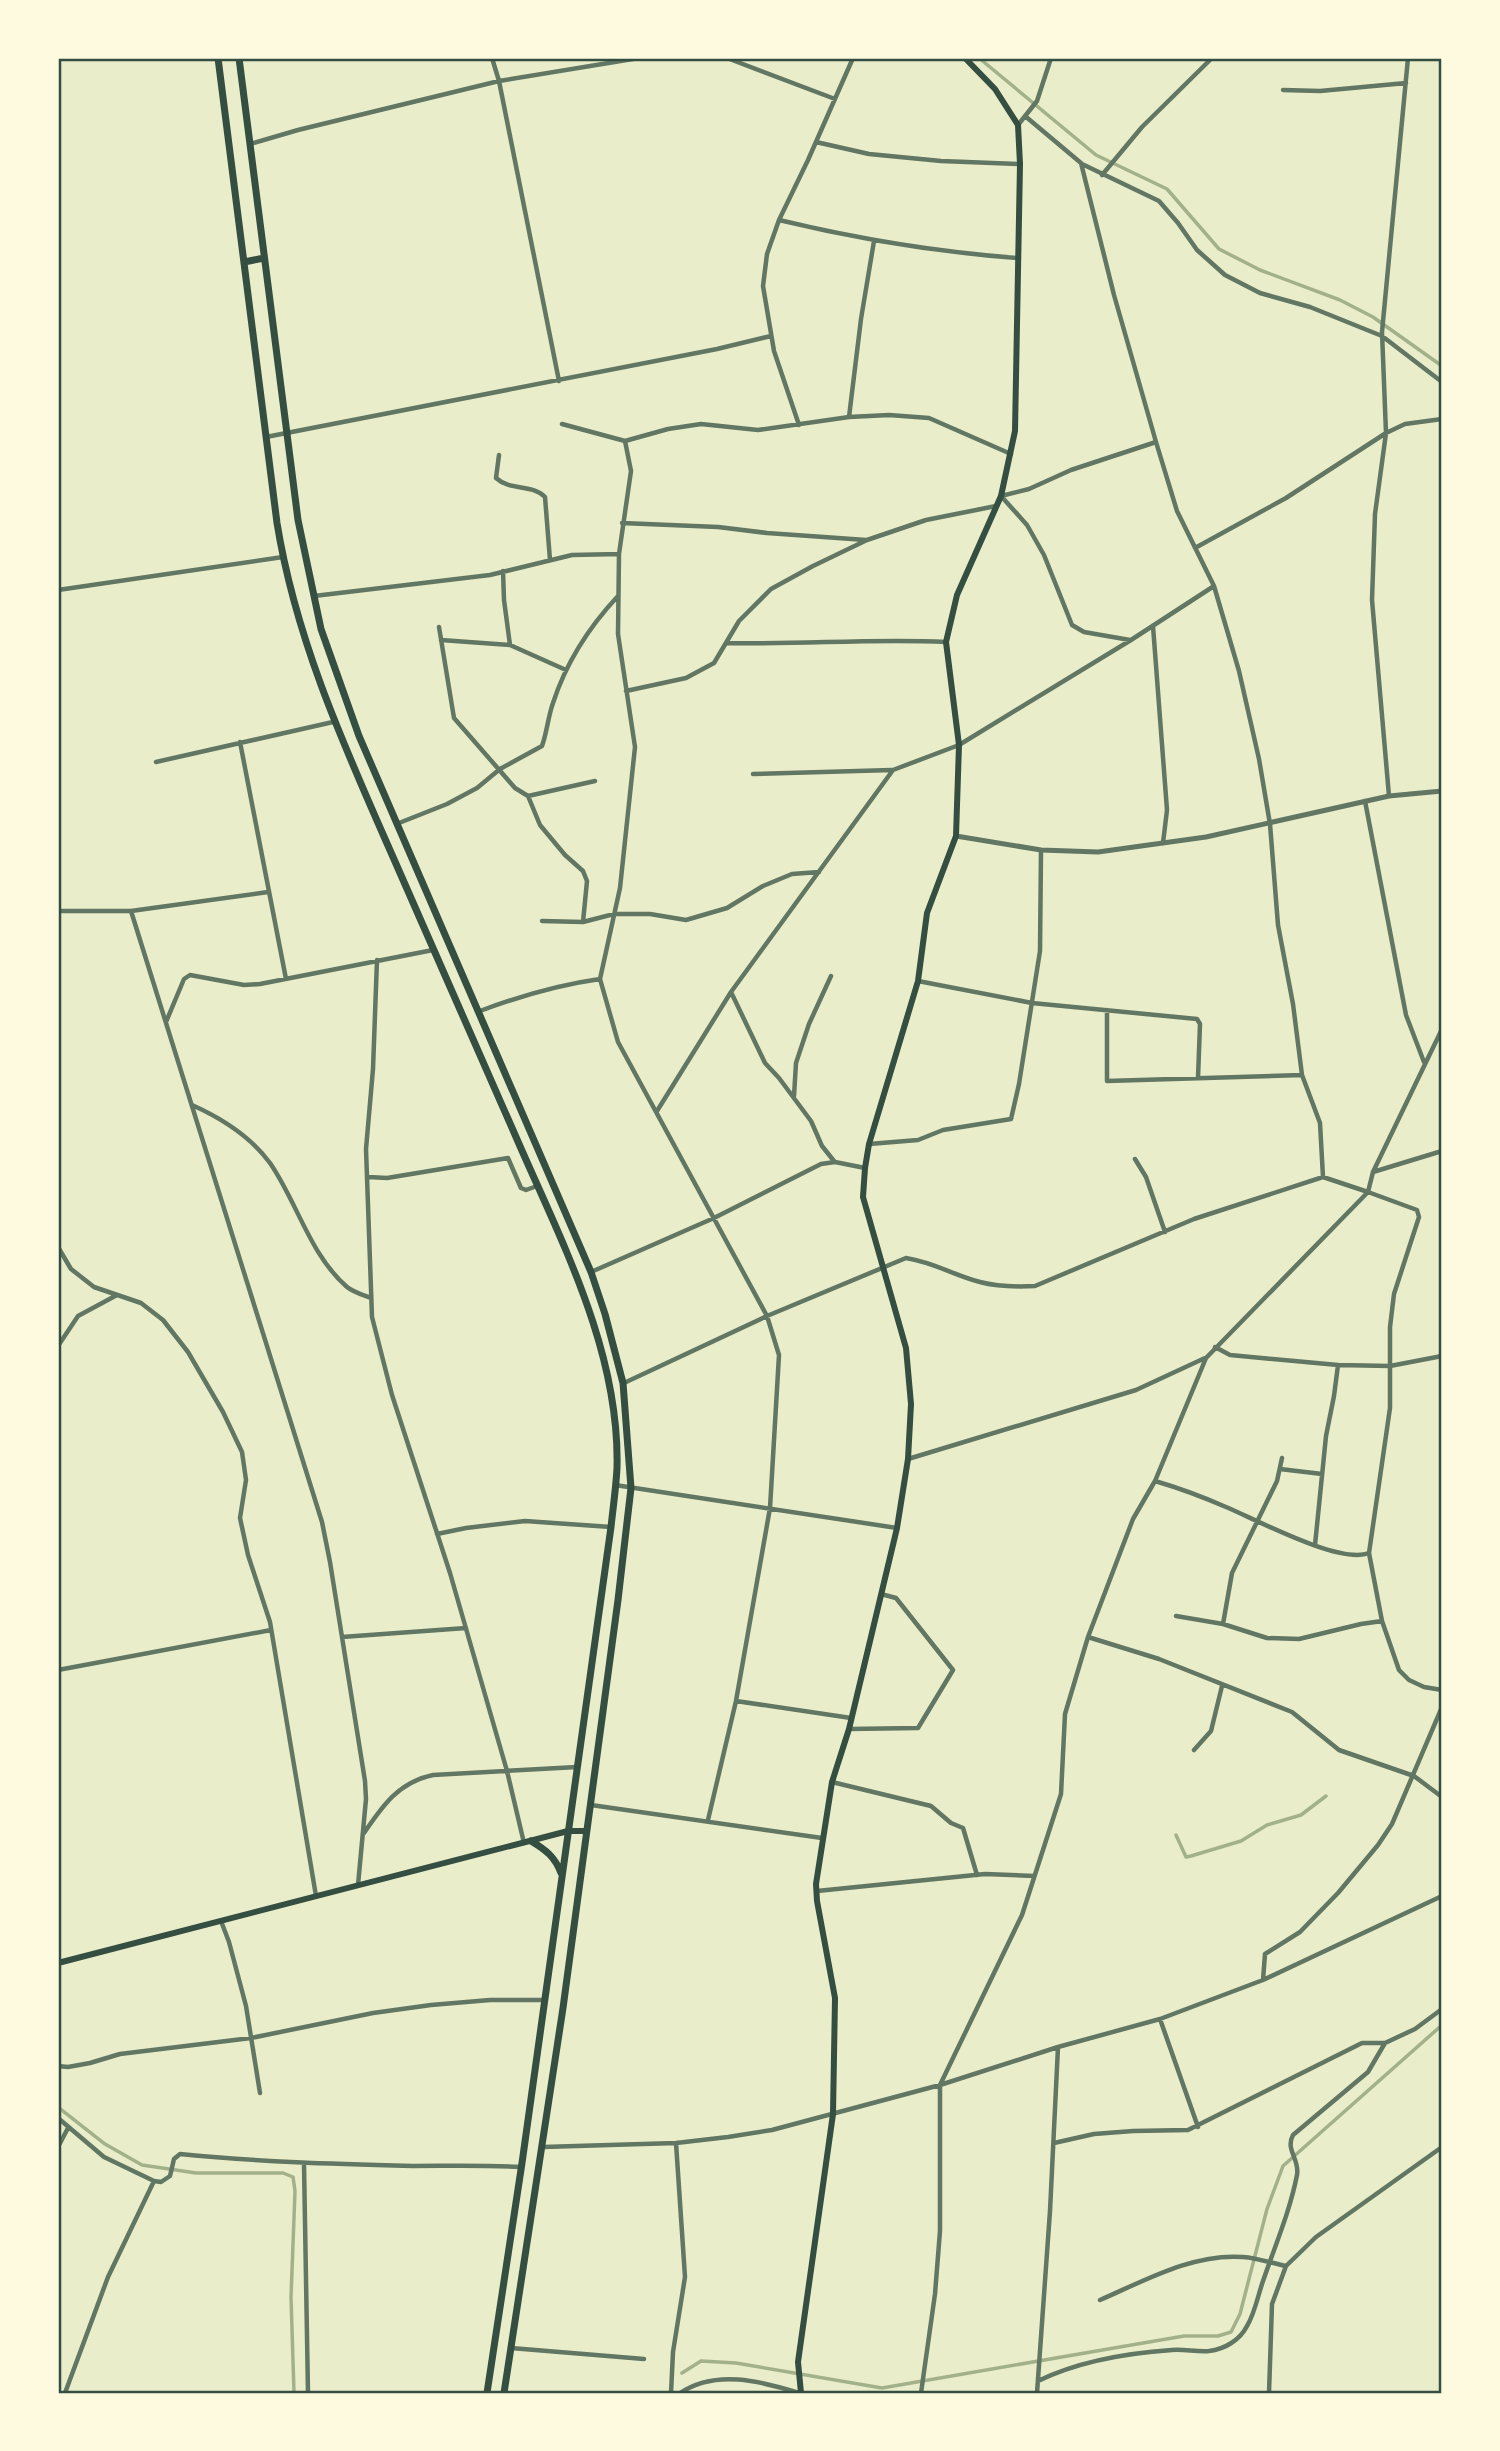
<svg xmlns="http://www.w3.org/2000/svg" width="1500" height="2451" font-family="'Archivo Narrow',sans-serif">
  <rect width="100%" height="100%" fill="#e9edc9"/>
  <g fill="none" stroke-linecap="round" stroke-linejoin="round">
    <path stroke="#a3b18a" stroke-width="3.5" d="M979 58 1096 155 1167 189 1219 249 1260 270 1340 300 1373 317 1442 366
      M1176 1835 1186 1857 1191 1856 1241 1841 1267 1825 1301 1815 1326 1796
      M58 2107 105 2144 142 2165 196 2173H283L293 2177 295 2191 291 2297 294 2393
      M682 2373 701 2361 736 2363 882 2388 1114 2348 1184 2336H1218L1231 2332 1240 2314 1267 2209 1283 2166 1442 2025"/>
    <path stroke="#617663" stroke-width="4.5" d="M492 58 499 81 559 381
      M727 58 835 99
      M1283 90 1320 91 1406 83
      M1025 116 1081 163 1114 295 1156 442 1177 511 1214 586 1239 671 1259 759 1270 824 1278 925 1293 1004 1302 1075 1107 1081V1010
      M1018 125 1037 101 1051 58
      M816 142 869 154 941 161 1020 164
      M250 144 298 130 499 81 639 58
      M1082 164 1159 201 1178 223 1197 250 1225 275 1260 293 1310 307 1382 336 1442 382
      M1102 175 1142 127 1212 58
      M779 220C858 239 936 252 1017 258
      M849 417 861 319 874 241
      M562 424 625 441 631 471 619 554 618 634 635 747 620 888 600 979 618 1042 767 1316 779 1355 770 1508 736 1701 708 1820
      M799 425 774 351 763 286 767 254 779 220 808 160 853 58
      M266 437 717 349 771 336
      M625 441 668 429 701 424 758 430 849 417 889 415 929 418 1011 454
      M499 455 496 478C510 491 533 484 545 497L550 560
      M622 523 718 527 767 533 866 540
      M1195 548 1286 498 1386 433 1405 424 1442 419
      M503 571 504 600 510 645
      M58 590 283 557
      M314 596 490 575 572 555 619 554
      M1153 626 1167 810 1163 843
      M439 627 454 718 515 788 528 796 595 781
      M441 640 510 645 566 670
      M1130 640 1084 632 1072 625 1044 555 1027 525 1001 496 1029 489 1071 470 1156 442
      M727 643C800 645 873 638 946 642
      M626 691 686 678 714 663 739 621 771 589 813 566 867 540 926 520 996 506
      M240 742 286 979
      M156 762 333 722
      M753 774 892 770
      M528 796 540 825 565 855 583 871 587 881 583 922
      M1389 796 1372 600 1375 514 1386 433 1382 332 1408 58
      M1365 801 1406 1015 1424 1062
      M399 823 447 804 477 788 500 769 542 746C547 732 548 717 553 703 566 663 589 627 618 596
      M58 911H131L268 892
      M131 911 322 1522 330 1562 365 1781 366 1799 358 1885
      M542 921 583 922 614 914H650L686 920 727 908 763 886 792 874 819 872
      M377 960 373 1069 366 1149 372 1317 392 1395 450 1573 507 1771 524 1843
      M918 981 1032 1003 1197 1019 1200 1024 1198 1078
      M731 992 765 1063 779 1078 811 1121 822 1146 834 1161
      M480 1011C520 996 557 985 600 979
      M166 1022 184 979 190 975 244 985 260 984 433 950
      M1442 1029 1373 1172 1368 1192 1417 1210 1419 1217 1394 1294 1390 1327V1408L1369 1553 1382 1621 1399 1670 1409 1680 1424 1687 1442 1690
      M1302 1075 1320 1123 1323 1177
      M794 1096 796 1063 809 1024 831 976
      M192 1105C221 1118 251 1137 270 1163 297 1202 310 1255 347 1287 353 1292 363 1295 371 1298
      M657 1111 731 992 893 770 959 745 1131 640 1214 586
      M869 1144 918 1140 943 1130 1011 1119 1019 1084 1040 951 1041 850
      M1135 1159 1146 1177 1165 1232
      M1373 1172 1442 1151
      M368 1177 387 1178 508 1158 521 1188 526 1190 537 1186
      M58 1247 71 1269 94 1287 141 1303 163 1320 188 1352 223 1412 242 1452 246 1480 240 1518 248 1555 270 1622 316 1896
      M591 1272 714 1218 821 1164 835 1162 865 1168
      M58 1346 78 1316 117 1295
      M1215 1347 1230 1355 1338 1365 1390 1366 1442 1356
      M624 1383 767 1316 906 1258C936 1263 953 1275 980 1282 999 1287 1016 1287 1035 1286L1194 1219 1323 1177 1368 1192 1206 1358 1155 1481 1133 1519 1088 1637 1065 1714 1061 1794 1022 1915 940 2085V2231L935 2294 921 2393
      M908 1459 1136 1390 1205 1358
      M1280 1469 1322 1474
      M1155 1481C1179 1488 1203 1497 1226 1507 1255 1519 1340 1565 1369 1553
      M615 1485 897 1528
      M437 1534 466 1528 525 1521 611 1527
      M1315 1545 1326 1436 1334 1396 1338 1365
      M1176 1616 1223 1624 1267 1638 1299 1639 1361 1624 1382 1621
      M1223 1624 1232 1573 1277 1481 1282 1458
      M342 1637 466 1628
      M1088 1637 1159 1659 1292 1712 1339 1750 1414 1776 1442 1797
      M58 1670 271 1630
      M736 1701 851 1718
      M849 1729 918 1728 953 1670 896 1598 881 1594
      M1194 1750 1211 1731 1222 1686
      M832 1782 931 1806 951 1823 963 1828 977 1875
      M591 1805 822 1838
      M364 1833C383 1805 399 1782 433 1775L577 1767
      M817 1891 985 1874 1034 1876
      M221 1921 229 1942 246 2006 260 2093
      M1263 1980 1265 1954 1300 1932 1338 1893 1378 1845 1392 1824 1442 1707
      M1160 2019 1198 2127
      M58 2066 68 2067 90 2063 120 2054 251 2038 373 2013 431 2005 490 2000H545
      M58 2118 104 2157 154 2181 108 2277 65 2393
      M1054 2143 1094 2134 1133 2131 1188 2130 1362 2043H1385L1415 2029 1442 2009
      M58 2147 68 2128
      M543 2147 676 2143 728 2137 772 2130 940 2085 1058 2047 1160 2019 1263 1980 1442 1896
      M304 2164 308 2393
      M154 2181 161 2182 170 2176 174 2159 180 2154C258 2162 335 2164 413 2166 449 2166 484 2165 521 2167
      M1100 2300C1144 2281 1193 2253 1243 2257 1257 2258 1272 2263 1286 2266
      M511 2348 644 2359
      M1038 2381C1077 2362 1128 2353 1172 2350 1184 2349 1197 2352 1209 2351 1225 2349 1240 2340 1247 2326 1255 2313 1258 2295 1263 2281 1275 2246 1290 2211 1297 2175 1300 2159 1285 2150 1293 2135L1368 2072 1385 2043
      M671 2393 673 2352 685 2277 676 2143
      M680 2393C716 2369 760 2381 799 2393
      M1037 2393 1050 2211 1058 2047
      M1269 2393 1272 2304 1286 2266 1316 2237 1442 2147"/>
    <path stroke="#617663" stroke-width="5" d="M956 836 1041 850 1098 852 1206 837 1389 796 1442 791"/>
    <path stroke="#344e41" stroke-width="6" d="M58 1963 568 1831H586
      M801 2393 798 2362 833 2114 835 1998 817 1901 816 1884 832 1782 849 1729 897 1528 908 1459 911 1404 906 1348 863 1197 865 1168 869 1144 918 981 927 913 956 836 959 745 946 642 957 595 1001 496 1015 431 1020 164 1018 125 995 89 965 58"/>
    <path stroke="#344e41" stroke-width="7" d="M218 58 277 523C296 641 345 748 393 857 434 950 475 1044 516 1137 561 1241 620 1351 617 1468 616 1488 613 1508 611 1527L522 2163 487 2393
      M239 58 298 520 321 629 359 736 591 1272 605 1314 623 1383 631 1488 618 1600 563 2008 504 2393
      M244 262 264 258
      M531 1841C546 1850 555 1857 561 1873"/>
  </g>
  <rect width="1500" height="2451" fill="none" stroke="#fefae0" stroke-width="119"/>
  <rect x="60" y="60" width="1380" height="2332" fill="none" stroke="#344e41" stroke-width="2.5"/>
</svg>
